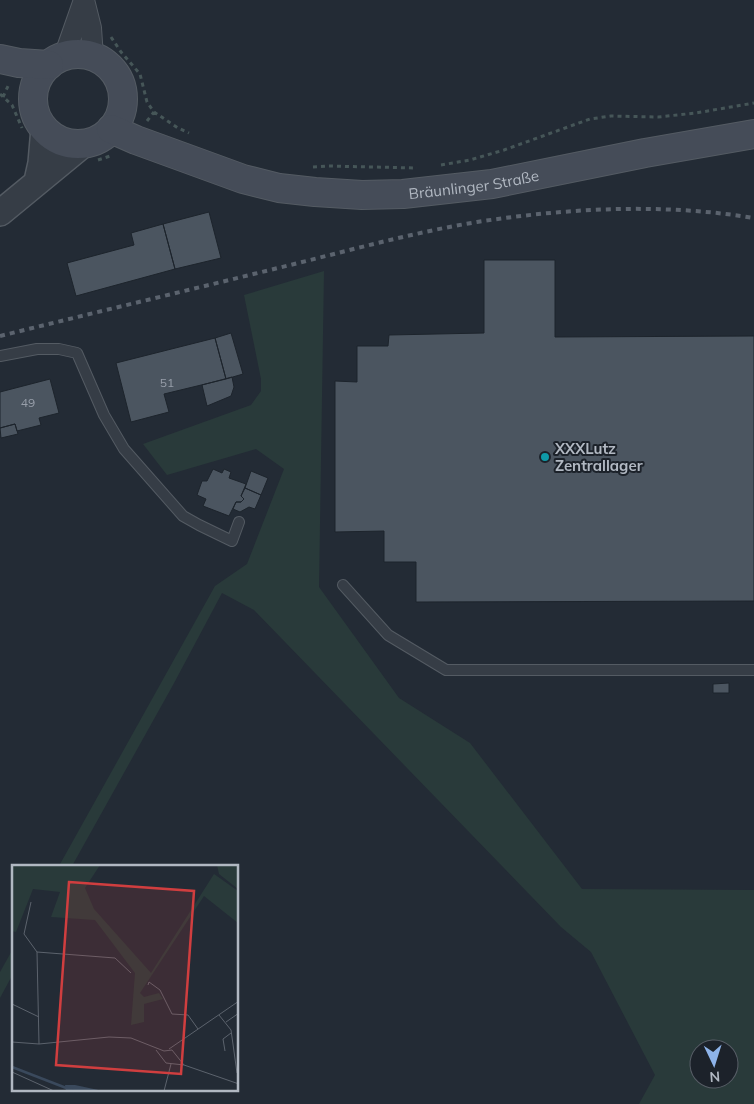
<svg xmlns="http://www.w3.org/2000/svg" width="754" height="1104" font-family="Mulish,sans-serif">
  <rect width="100%" height="100%" fill="#232b35"/>
  <path fill="#293a3a" fill-rule="evenodd" d="M324 271 319 587 399 698 470 743 582 889 754 890V1104H639L655 1075 591 952 561 927 254 610 222 593 173 685 72 866H59L215 586 247 564 284 469 256 449 167 475 143 444 251 405 261 391V379L244 295ZM699 1049H729V1079H699Z
    M14 947V972L0 998V972Z"/>
  <path fill="#4b5560" stroke="#1d242c" d="M209 212 221 258 175 269 163 224Z
    M163 224 175 269 76 296 67 263 134 245 131 233Z
    M484 260H555V337L754 336V601L416 602V562H384V531L335 532V381L357 382V346H388L389 335 484 333Z
    M231 333 243 374 226 379 215 338Z
    M215 338 226 379 164 394 169 412 131 422 116 363Z
    M232 377 234 387 231 396 207 406 202 385Z
    M50 379 59 413 39 418 41 425 17 431 15 424 0 428V392Z
    M15 424 18 434 1 438 0 428Z
    M213 469 222 473 224 469 231 472 229 478 246 484 241 496 244 499 241 502H236L229 516 203 506 206 499 197 495 202 481H207Z
    M251 471 268 478 261 495 245 488Z
    M245 488 261 495 255 509 249 507 240 512 233 509 236 502H241L244 499 241 496Z
    M729 683V693H713V684Z"/>
  <g fill="none" stroke-linecap="round" stroke-linejoin="round">
    <defs>
      <path id="service" d="M0 356 37 349H59L77 353 104 415 124 449 183 516 199 525 232 541 239 522
        M343 585 388 635 446 670H754"/>
      <path id="minor" d="M84 0 91 28 93 57
        M64 57 84 0"/>
      <path id="tertiary" d="M37 181 41 163 44 128
        M0 213 85 143"/>
      <g id="secondary">
        <circle cx="78" cy="99" r="45"/>
        <path d="M0 59 19 63 49 65"/>
        <path id="s1" d="M111 129 136 140 243 179 279 188 315 192 362 195 403 194 492 184 645 153 754 134"/>
      </g>
    </defs>
    <use href="#service" stroke="#545b63" stroke-width="12"/>
    <use href="#minor" stroke="#545b63" stroke-width="22"/>
    <use href="#tertiary" stroke="#545b63" stroke-width="28"/>
    <use href="#secondary" stroke="#545b63" stroke-width="30"/>
    <path stroke="#465658" stroke-width="3" stroke-dasharray="4 4" stroke-linecap="butt" d="M111 37 121 52 140 74 147 102 154 112 178 128 189 133
      M0 94 12 105 22 128
      M3 97 9 84
      M147 121 154 112
      M98 160 113 155
      M441 165 470 160 504 150 590 119 611 116 658 117 696 113 754 103
      M313 167 328 166 417 168"/>
    <use href="#service" stroke="#363d46" stroke-width="10"/>
    <use href="#minor" stroke="#363d46" stroke-width="20"/>
    <use href="#tertiary" stroke="#363d46" stroke-width="25"/>
    <use href="#secondary" stroke="#454c58" stroke-width="28"/>
    <path stroke="#5b636e" stroke-width="4" stroke-dasharray="5 5" stroke-linecap="butt" d="M0 336C93 313 185 291 278 268 344 252 410 233 477 222 568 208 663 203 754 218"/>
  </g>
  <circle fill="#0f9aa8" stroke="#1c222a" stroke-width="2" cx="545" cy="457" r="5"/>
  <g text-anchor="middle" dominant-baseline="central" stroke-width="4" stroke-linejoin="round" paint-order="stroke">
    <g font-size="12" fill="#989faa">
      <text x="167" y="382">51</text>
      <text x="28" y="402">49</text>
    </g>
    <g font-size="15" fill="#b1b8c2" stroke="#1c222a">
      <text stroke="none"><textPath href="#s1" startOffset="374">Bräunlinger Straße</textPath></text>
    </g>
    <g font-size="15" font-weight="bold" fill="#b1b8c2" stroke="#1c222a" text-anchor="start">
      <text x="555" y="448">XXXLutz<tspan x="555" dy="17">Zentrallager</tspan></text>
    </g>
  </g>
  <g transform="translate(12 865)">
    <rect width="226" height="226" fill="#232b35"/>
    <path d="M0 0H88L73 23 82 44 139 108 202 9 226 26V58L192 31 128 128 132 132 147 128 151 134 132 139V157L119 160 123 108 83 55 39 52 48 27 21 24 4 67 0 66ZM205 0H226V24L207 9Z" fill="#293a3a"/>
    <path d="M53 220H63L91 226H54Z" fill="#3a495c"/>
    <path fill="none" stroke="#3a495c" stroke-width="2.5" d="M0 202 62 226"/>
    <path fill="none" stroke="#5c636d" stroke-width="1" d="M19 37 12 69 25 87 27 179M25 87 103 93 119 108M136 120 137 117 148 125 160 149 176 150 186 164M0 139 27 152M207 150 219 165 225 208M214 157 227 148M0 177 27 179 97 172 119 173 152 186 160 185 172 200M157 184 227 136M144 185 154 198 172 200 227 219M213 186 211 174 219 168M0 207 42 226M152 226 159 199"/>
    <path fill="#d03e3f" fill-opacity="0.15" stroke="#d03e3f" stroke-width="2.5" d="M57 17 182 26 169 209 44 200Z"/>
    <rect width="226" height="226" fill="none" stroke="#b1b8c2" stroke-width="2.5"/>
  </g>
  <g transform="translate(714 1064) rotate(176)"><circle r="24" fill="#1c222a" stroke="#585e67"/>
  <path d="M0-4L9 19L0 12L-9 19Z" fill="#8eb4ea"/>
  <text y="-8" font-size="14" font-weight="bold" text-anchor="middle" fill="#b1b8c2">N</text>
  </g>
</svg>
